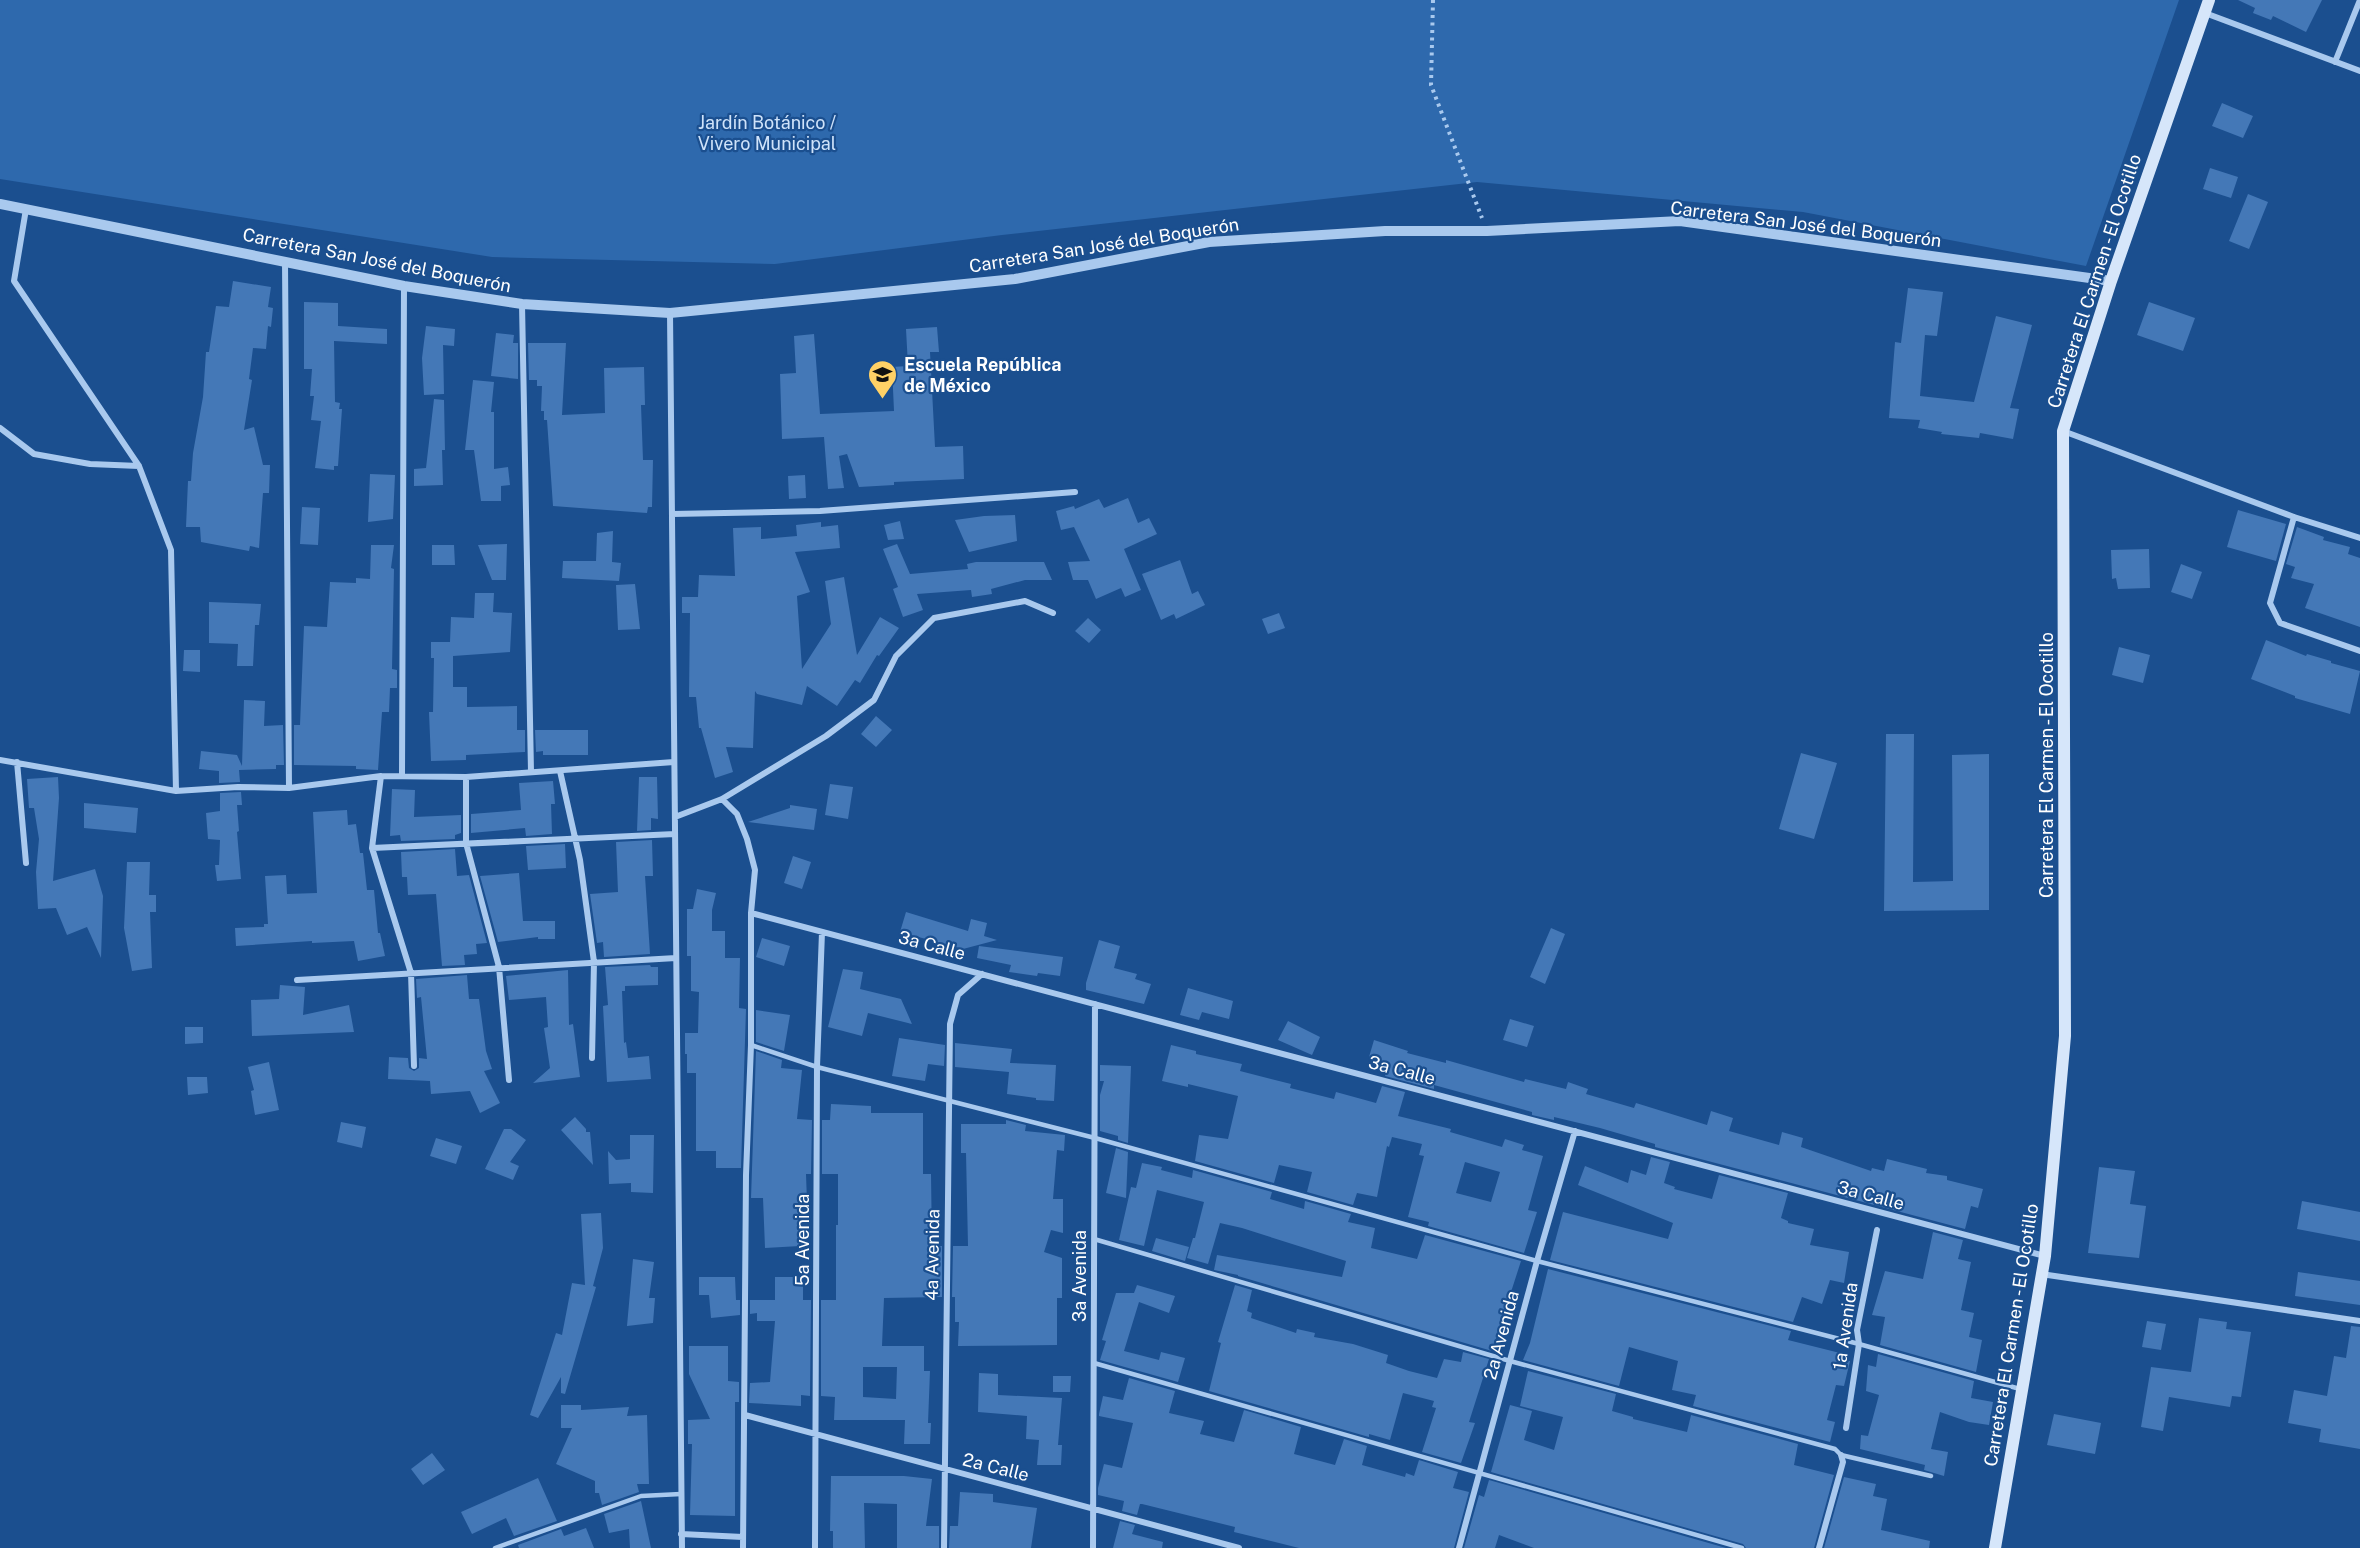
<svg xmlns="http://www.w3.org/2000/svg" width="2360" height="1548" font-family="'Public Sans',sans-serif">
  <rect width="100%" height="100%" fill="#1b4f8f"/>
  <path fill="#2e69ad" d="M0 0H2179L2086 266 1803 212 1477 182 1002 235 775 264 492 257 0 179Z"/>
  <path fill="#4478b7" fill-rule="evenodd" d="M2238 0H2322L2306 32 2273 16 2271 20 2253 13 2255 8Z
    M2222 103 2253 116 2243 138 2212 126Z
    M2210 168 2238 177 2231 198 2203 189Z
    M2248 194 2268 202 2249 249 2229 241Z
    M233 281 271 287 268 307 273 308 271 327 268 326 266 349 253 348 249 379 252 380 244 430 254 427 263 465H270L269 493H263L259 548 250 546 249 551 201 542 200 527H186L188 481H191L193 453 203 397 206 352H209L216 306 229 307Z
    M1908 288 1943 292 1937 336 1925 335 1920 396 1974 402 1996 316 2032 325 2010 408 2019 409 2013 439 1980 433 1979 438 1941 434 1942 432 1918 428 1920 420 1889 418 1895 342 1901 343Z
    M304 302 338 303V326L387 329V344L334 341 335 402 340 403 339 409H342L338 466H334V470L315 468 321 421 311 420 314 396H310L312 369H304Z
    M2149 302 2195 318 2183 351 2137 335Z
    M426 326 455 329 454 346 443 345 444 394 424 395 422 358Z
    M937 327 939 352H930L935 447 963 446 964 479 894 482V485L859 487 847 454 839 456 844 488 828 489 824 437 782 439 780 374 796 373 794 336 814 334 820 414 894 411 892 367 908 366 906 329Z
    M496 333 514 335 513 343H518V379L491 376Z
    M528 343H566L562 415 605 413 604 368 644 367 645 405H641L643 460H653L652 507H648L647 513 553 506 547 420H544V411H541L542 386H537V380H529Z
    M473 380 494 382 491 412H494V469L508 467 510 485 501 486V501H481L474 450H465Z
    M434 399 444 400 445 450H442L443 485 414 486V469L426 468Z
    M370 474 395 475 393 519 368 522Z
    M805 475 806 498 789 499 788 476Z
    M1128 498 1138 523 1149 518 1157 534 1124 549 1141 590 1125 597 1121 588 1096 599 1088 580H1073L1068 562 1090 561 1074 527 1061 530 1056 511 1074 506 1075 509 1099 499 1104 508Z
    M302 507 320 508 318 545 300 544Z
    M2238 510 2286 524 2276 561 2227 547Z
    M1015 515 1017 541 969 552 955 520 984 516Z
    M900 521 904 539 888 540 884 525Z
    M821 522V527L838 525 840 548 795 552 810 592 797 596 802 669 831 624 825 581 844 577 857 655 880 617 899 628 879 656 877 655 860 683 855 680 837 706 807 686 802 705 757 694 755 691 753 748 726 747 733 772 715 778 701 728H699L696 697H689L690 613H682V597H698L699 575 735 576 733 528 761 527V539L797 536 796 525Z
    M2297 527 2324 537 2323 540 2350 547 2348 554 2360 558V627L2305 608 2314 584 2291 578 2295 567 2286 564Z
    M613 531 612 562 621 563 619 581 562 578 563 561H596L597 533Z
    M507 544 506 580H492L478 545Z
    M897 544 910 574 968 569 967 564 976 562H1044L1052 580H1025L991 589 992 594 972 597 971 590 917 594 923 610 903 617 893 589 898 587 883 549Z
    M371 545H394L391 568 394 569 392 669 397 670V688H390L389 712H382L378 770 356 769V766L294 765V725H300L304 626 327 627 330 582 356 583V578L370 579Z
    M432 545H454L455 565H432Z
    M2149 549 2150 588 2118 589 2116 578 2112 579 2111 550Z
    M1180 560 1192 594 1198 591 1205 605 1176 619 1174 614 1161 620 1142 574Z
    M2181 564 2202 572 2192 599 2171 592Z
    M635 584 640 629 618 630 616 585Z
    M475 593H494L493 612 512 613 510 652 453 656V687H467V707L517 706V730H525V752L466 755V760L431 761 429 712H433L434 658H431V642H450L451 617 474 618Z
    M209 602 261 604 259 625H255L253 666H237L238 644 209 643Z
    M1279 613 1285 628 1268 634 1262 619Z
    M1088 618 1101 630 1089 643 1075 631Z
    M2266 640 2306 656 2307 654 2331 661V663L2360 671 2350 714 2295 698V696L2251 679Z
    M2119 647 2150 655 2143 683 2112 675Z
    M184 650H200V672L183 671Z
    M244 700 265 701 264 726 283 725 284 765H276V769L239 770 240 782 219 783V771L199 769 201 751 237 755 242 766Z
    M876 716 892 730 876 747 861 734Z
    M535 730H588V755H543V751L536 752Z
    M1886 734H1914L1913 882 1953 881 1952 755 1989 754V910L1884 911Z
    M1801 753 1837 763 1814 839 1779 829Z
    M58 777 59 798 53 881 95 869 103 896 101 958 87 927 67 935 56 908 38 909 36 872 39 839 34 808H29L27 779Z
    M639 777H657L658 819 651 818V830L637 831Z
    M553 781 555 804H551L552 834 526 836 525 828 471 833V814L521 810 519 783Z
    M830 784 853 787 848 819 825 815Z
    M392 789 415 790 414 817 461 815V833L455 835V839L401 841 400 835 390 836Z
    M241 792 242 805H237L239 831 237 832 241 879 217 881 215 865H219L220 840 208 839 206 813 220 811V793Z
    M84 803 138 808 136 833 84 828Z
    M790 805 817 809 814 830 748 822 790 808Z
    M347 810 348 825 356 824 360 853H363L367 890H374L378 933H380L385 956 358 961 354 941 312 943V941L236 946 235 928 264 927V924H268L265 876 286 875 287 894 317 893 313 812Z
    M652 840 653 876H645L650 954 604 957 603 942 597 943 590 894 618 892 616 842Z
    M565 844 566 868 528 870 526 846Z
    M455 849 457 876 469 875 487 943 476 944 477 954 464 955 465 965 442 966 436 894 408 895 407 877H402L401 852Z
    M793 856 811 862 802 889 784 883Z
    M127 862H150L149 895H156V912H150L152 968 132 971 124 928Z
    M519 873 523 921H555V939H538V937L498 942 480 876Z
    M697 889 716 893 712 910V931H725V958H740L739 1008 746 1009 741 1168H716V1151H696V1073H687V1054H685V1033H698L699 992 691 991V956H687V909H693Z
    M906 912 968 931 971 919 987 923 984 936 997 940 963 949 900 932Z
    M1551 928 1565 934 1545 984 1530 977Z
    M762 938 790 946 784 966 756 957Z
    M1099 940 1120 946 1114 968 1137 974 1135 979 1151 984 1144 1004 1086 990V983Z
    M979 946 1063 957 1060 976 1038 973 1037 976 1009 972 1011 965 977 958Z
    M650 965 651 967H658V985L625 986V991H622L624 1043 626 1042 628 1058 649 1056 651 1079 607 1082 603 1006 608 1005 605 967Z
    M843 969 863 972 860 989 901 999 912 1024 868 1013 862 1036 828 1027Z
    M568 970 569 1025 573 1024 580 1077 533 1083 550 1068 544 1028 548 1027 546 997 509 1000 506 976Z
    M467 975 469 999H479L486 1051 492 1069 484 1071 500 1103 480 1113 470 1091 431 1094 430 1081 388 1079 389 1057 408 1058 409 1068 414 1071 419 1068V1058L427 1059 421 997 417 998 416 979Z
    M280 985 305 987 303 1015 349 1005 354 1032 252 1036 251 1000 279 999Z
    M1188 988 1233 1001 1229 1019 1202 1012 1199 1020 1180 1015Z
    M756 1010 790 1015 784 1051 756 1042Z
    M1510 1019 1534 1026 1527 1047 1503 1040Z
    M1288 1021 1320 1037 1312 1055 1278 1040Z
    M185 1027H203V1043L185 1044Z
    M899 1038 945 1045 944 1066 928 1064 925 1081 892 1076Z
    M1374 1040 1408 1051 1407 1053 1446 1063V1060L1524 1082 1525 1079 1566 1089 1568 1082 1588 1089 1586 1094 1634 1108 1636 1103 1707 1125 1711 1111 1733 1118 1729 1131 1779 1145 1782 1132 1803 1138 1801 1147 1871 1171 1872 1168 1884 1171 1887 1159 1927 1169 1926 1173 1947 1176V1180L1983 1189 1978 1208 1971 1206 1965 1229 1655 1147V1144L1600 1128 1554 1117V1120L1532 1115V1112L1434 1085V1089L1385 1076 1389 1064 1369 1057Z
    M955 1043 1012 1049 1010 1063 1056 1065 1054 1101 1036 1100V1098L1007 1094 1009 1072 955 1067Z
    M1171 1045 1196 1051V1054L1242 1064 1240 1071 1291 1084 1290 1088 1334 1099 1336 1092 1376 1103 1382 1086 1405 1092 1398 1116 1451 1129 1450 1132 1502 1147 1505 1139 1524 1145 1522 1150 1543 1156 1528 1210 1537 1212 1524 1253 1428 1226 1429 1222 1408 1217 1424 1156 1419 1155 1422 1144 1392 1137 1389 1147 1387 1146 1377 1197 1357 1193 1353 1205 1307 1192 1312 1172 1279 1165 1274 1183 1195 1161 1199 1135 1228 1139 1238 1096 1188 1084V1087L1162 1081ZM1465 1162 1500 1172 1491 1202 1456 1193Z
    M756 1051 782 1060 781 1068 802 1070 797 1119 812 1120 811 1174H806L807 1202H798L800 1246 765 1248 763 1198H751Z
    M269 1062 279 1110 255 1115 251 1091 254 1090 248 1067Z
    M1100 1065 1131 1066 1128 1143 1118 1140V1136L1100 1131V1095L1104 1081H1100Z
    M187 1077H207L208 1093 188 1095Z
    M831 1104 871 1106V1113H923V1174H931L932 1246H942V1297L884 1298 882 1346H924V1371H930L928 1423H931L930 1444H904L905 1420H834L835 1397 821 1396V1300H836V1225H838V1174H822V1120H830ZM863 1367H897L896 1399 863 1397Z
    M575 1117 586 1129V1132H590L593 1165 561 1130Z
    M1006 1120 1026 1125 1025 1131 1065 1135 1064 1151 1057 1150 1053 1199H1063V1233L1051 1230 1044 1252 1062 1258V1298H1057V1345L958 1346 959 1322H955V1297H952L953 1246H968L966 1153H961V1124H1006Z
    M341 1122 366 1127 362 1148 337 1142Z
    M504 1129H511L526 1140 510 1162 519 1166 513 1180 485 1169Z
    M630 1135H654L653 1193 631 1192V1183L609 1184 608 1151 616 1160 630 1159Z
    M436 1138 462 1146 456 1164 430 1156Z
    M1116 1148 1128 1152 1126 1198 1106 1193Z
    M1651 1157 1670 1162 1664 1183 1675 1187 1674 1189 1712 1199 1719 1175 1788 1193 1781 1218 1788 1221V1223L1814 1229 1810 1245 1849 1252 1844 1283 1830 1280 1822 1304 1802 1297 1793 1322 1550 1260 1563 1212 1668 1239 1673 1223 1578 1185 1585 1166 1628 1183 1631 1170 1646 1175Z
    M1142 1163 1162 1167 1161 1170 1192 1178 1193 1170 1272 1192 1270 1199 1304 1209 1305 1201 1351 1214 1348 1222 1375 1228 1371 1248 1417 1259 1425 1235 1521 1261 1492 1351 1238 1276V1275L1214 1270 1217 1255 1342 1277 1346 1261 1242 1228 1220 1223 1208 1264 1187 1258 1193 1238H1195L1204 1202 1157 1190 1144 1246 1119 1240 1131 1187 1136 1188Z
    M2099 1167 2135 1171 2130 1204 2146 1206 2139 1258 2088 1253Z
    M2302 1201 2360 1212V1241L2297 1229Z
    M601 1213 603 1248 593 1286 596 1287 565 1394 561 1393V1377L538 1418 530 1415 556 1333 562 1335 572 1283 585 1285 581 1214Z
    M1933 1232 1963 1240 1958 1259 1971 1262 1961 1310 1974 1313 1969 1337 1982 1340 1976 1372 1880 1345 1885 1317 1872 1315 1885 1271 1923 1279Z
    M1156 1238 1189 1247 1185 1261 1152 1251Z
    M633 1259 654 1262 649 1298H655L653 1323 627 1326Z
    M1548 1269 1791 1331 1788 1340 1844 1354 1842 1360 1850 1361 1844 1386 1836 1385 1827 1420 1835 1422 1830 1442 1693 1406 1696 1395 1672 1390 1678 1361 1629 1347 1619 1386 1523 1360 1530 1343Z
    M2298 1272 2360 1281V1305L2295 1296Z
    M699 1277H735L736 1300H740V1315L711 1318 709 1295H699Z
    M775 1277H803V1300H811L810 1396 801 1395V1406L749 1403 750 1383 770 1382 775 1321H757V1313L750 1314V1300H775Z
    M1137 1285 1175 1296 1169 1313 1139 1302 1124 1351 1159 1360 1161 1352 1185 1358 1178 1382 1100 1360 1106 1341 1102 1340 1116 1293H1134Z
    M1235 1285 1252 1290 1247 1311 1252 1313 1251 1318 1296 1333 1297 1329 1315 1333 1314 1337 1353 1344 1388 1355 1386 1363 1409 1371 1437 1378 1444 1359 1461 1362 1463 1352 1489 1359 1469 1422 1475 1423 1461 1463 1422 1452 1436 1408 1432 1407 1434 1401 1403 1393 1390 1440 1369 1434V1437L1209 1391 1221 1343 1218 1342Z
    M2199 1318 2227 1322 2226 1329 2251 1332 2241 1397 2232 1396 2230 1407 2169 1397 2163 1431 2141 1427 2151 1367 2191 1372Z
    M2147 1321 2166 1324 2161 1350 2142 1347Z
    M2351 1326 2360 1327V1449L2319 1442 2321 1429 2288 1423 2294 1390 2327 1396 2334 1356 2346 1358Z
    M689 1346H728V1381L739 1382V1402H735V1516L690 1515 692 1444H688V1420L710 1419 689 1374Z
    M1878 1354 1974 1381 1971 1398 1993 1402 1989 1425 1969 1422 1940 1412 1931 1449 1948 1452 1944 1476 1924 1470 1925 1465 1860 1449 1861 1435 1868 1436 1879 1395 1866 1391 1868 1365 1876 1367Z
    M1528 1371 1616 1394 1612 1411 1633 1417V1419L1687 1432 1691 1415 1798 1444 1794 1465 1834 1475 1814 1548H1746L1743 1544 1491 1472 1510 1405 1532 1411 1524 1440 1554 1450 1563 1417 1520 1406Z
    M979 1373 998 1374V1395L1062 1398 1058 1445H1062L1061 1465H1037L1039 1440 1026 1439 1027 1416 978 1412Z
    M1053 1376H1071L1070 1392H1053Z
    M1129 1378 1175 1391 1169 1413 1204 1421 1200 1434 1234 1442 1244 1410 1301 1427 1294 1454 1335 1465 1344 1439 1367 1446 1362 1465 1405 1477 1406 1473 1414 1476 1419 1460 1458 1472 1453 1488 1469 1492 1454 1548H1299L1234 1532 1235 1527 1142 1504H1140L1137 1515 1122 1511 1124 1501 1098 1495V1488L1104 1464 1122 1468 1133 1423 1099 1416V1414L1103 1396 1123 1400Z
    M561 1405H581V1410L629 1407 627 1416 647 1415 649 1484H637L639 1492 602 1505 599 1493H595V1481L556 1464 572 1428H561Z
    M2054 1414 2101 1423 2095 1454 2047 1445Z
    M432 1453 445 1470 423 1485 411 1469Z
    M831 1476H904L932 1479 926 1526H939V1548H897V1504L864 1503 865 1548H833V1531H830Z
    M1844 1477 1876 1484 1873 1496 1887 1499 1881 1530 1930 1541 1929 1548H1824Z
    M538 1478 557 1521 514 1536 506 1518 472 1534 461 1512Z
    M1489 1480 1726 1548H1534L1499 1535 1495 1548H1464L1479 1495 1484 1497Z
    M960 1492 993 1494V1502L1037 1508 1031 1548H949L950 1526H958Z
    M641 1501 651 1548H630L629 1529 609 1533 604 1514Z
    M1120 1521 1135 1525 1132 1534 1163 1542 1162 1548H1113Z
    M586 1528 594 1548H519L518 1545 561 1529 564 1536Z"/>
  <g fill="none" stroke-linecap="round" stroke-linejoin="round">
    <path stroke="#a9c9ee" stroke-width="4" stroke-dasharray="3 4.5" stroke-linecap="butt" d="M1433 0 1431 85 1482 218"/>
    <path stroke="#a9c9ee" stroke-width="4.5" d="M751 1045 817 1067 1095 1138 1537 1261 1859 1344 2020 1389
      M1094 1239 1510 1361 1835 1449 1841 1455 1931 1476
      M1094 1363 1742 1548
      M495 1548 641 1496 681 1494"/>
    <path stroke="#a9c9ee" stroke-width="6" d="M2205 13 2360 71
      M2335 62 2360 0
      M26 209 14 281 139 466 171 550 176 791
      M285 262 289 788
      M522 304 531 772
      M670 313 682 1548
      M0 428 34 454 90 464 139 466
      M2063 431 2294 517 2360 538
      M672 514 820 511 1075 492
      M2294 517 2270 603 2280 623 2360 651
      M0 760 176 791 238 787 289 788 381 776 466 777 674 762
      M17 762 26 863
      M560 771 580 860 594 962 592 1058
      M402 775 404 286
      M381 776 372 848 411 973 414 1066
      M466 777V843L499 967 509 1080
      M722 799 737 814 747 839 755 870 751 913V1045L746 1175 743 1548
      M675 817 722 799 826 736 874 700 896 656 934 618 1025 601 1053 613
      M372 848 675 834
      M751 913 2045 1256
      M297 980 676 958
      M2041 1274 2360 1321
      M745 1415 1239 1548
      M1846 1428 1859 1344 1857 1330 1877 1230
      M681 1534 743 1537
      M815 1548 817 1067 822 932
      M944 1548 950 1024 958 995 982 974
      M1093 1548 1095 1004
      M1459 1548 1537 1261 1575 1131
      M1819 1548 1843 1462 1841 1455"/>
    <path stroke="#a9c9ee" stroke-width="10" d="M0 204 404 286 522 304 670 313 1015 279 1209 242 1385 231H1487L1680 221 2111 281"/>
    <path stroke="#d6e6fa" stroke-width="12" d="M1995 1548 2045 1256 2065 1036 2063 431 2111 281 2209 0"/>
  </g>
  <defs>
    <symbol id="school-pin" viewBox="-11 -11 22 30"><path d="M0 17L-7.5 6A9.5 9.5 0 1 1 7.5 6Z" fill="#ffd166" stroke="#1b4f8f"/><path d="M0-5L7-2L0 1L-7-2ZM-4 1L0 2.5L4 1V4Q0 6-4 4Z" fill="#111"/></symbol>
  </defs>
  <g fill-rule="evenodd">
    <use href="#school-pin" x="866" y="358" width="33" height="45"/>
  </g>
  <g text-anchor="middle" dominant-baseline="central" stroke-width="4.5" stroke-linejoin="round" paint-order="stroke">
    <g font-size="18" fill="#cfe3fa" stroke="#1b4f8f">
      <text x="767" y="122">Jardín Botánico /<tspan x="767" dy="21">Vivero Municipal</tspan></text>
    </g>
    <g font-size="18" fill="#fff" stroke="#1b4f8f">
      <text transform="translate(1806 224) rotate(7)">Carretera San José del Boquerón</text>
      <text transform="translate(1104 245) rotate(-9)">Carretera San José del Boquerón</text>
      <text transform="translate(377 260) rotate(11)">Carretera San José del Boquerón</text>
      <text transform="translate(2094 281) rotate(-72)">Carretera El Carmen - El Ocotillo</text>
      <text transform="translate(2046 765) rotate(-90)">Carretera El Carmen - El Ocotillo</text>
      <text transform="translate(932 945) rotate(15)">3a Calle</text>
      <text transform="translate(1402 1070) rotate(15)">3a Calle</text>
      <text transform="translate(1871 1195) rotate(15)">3a Calle</text>
      <text transform="translate(802 1240) rotate(-90)">5a Avenida</text>
      <text transform="translate(932 1255) rotate(-89)">4a Avenida</text>
      <text transform="translate(1079 1276) rotate(-90)">3a Avenida</text>
      <text transform="translate(1845 1326) rotate(-82)">1a Avenida</text>
      <text transform="translate(1501 1335) rotate(-75)">2a Avenida</text>
      <text transform="translate(2011 1335) rotate(-81)">Carretera El Carmen - El Ocotillo</text>
      <text transform="translate(996 1467) rotate(14)">2a Calle</text>
    </g>
    <g font-size="18" font-weight="bold" fill="#fff" stroke="#1b4f8f" text-anchor="start">
      <text x="904" y="364">Escuela República<tspan x="904" dy="21">de México</tspan></text>
    </g>
  </g>
</svg>
